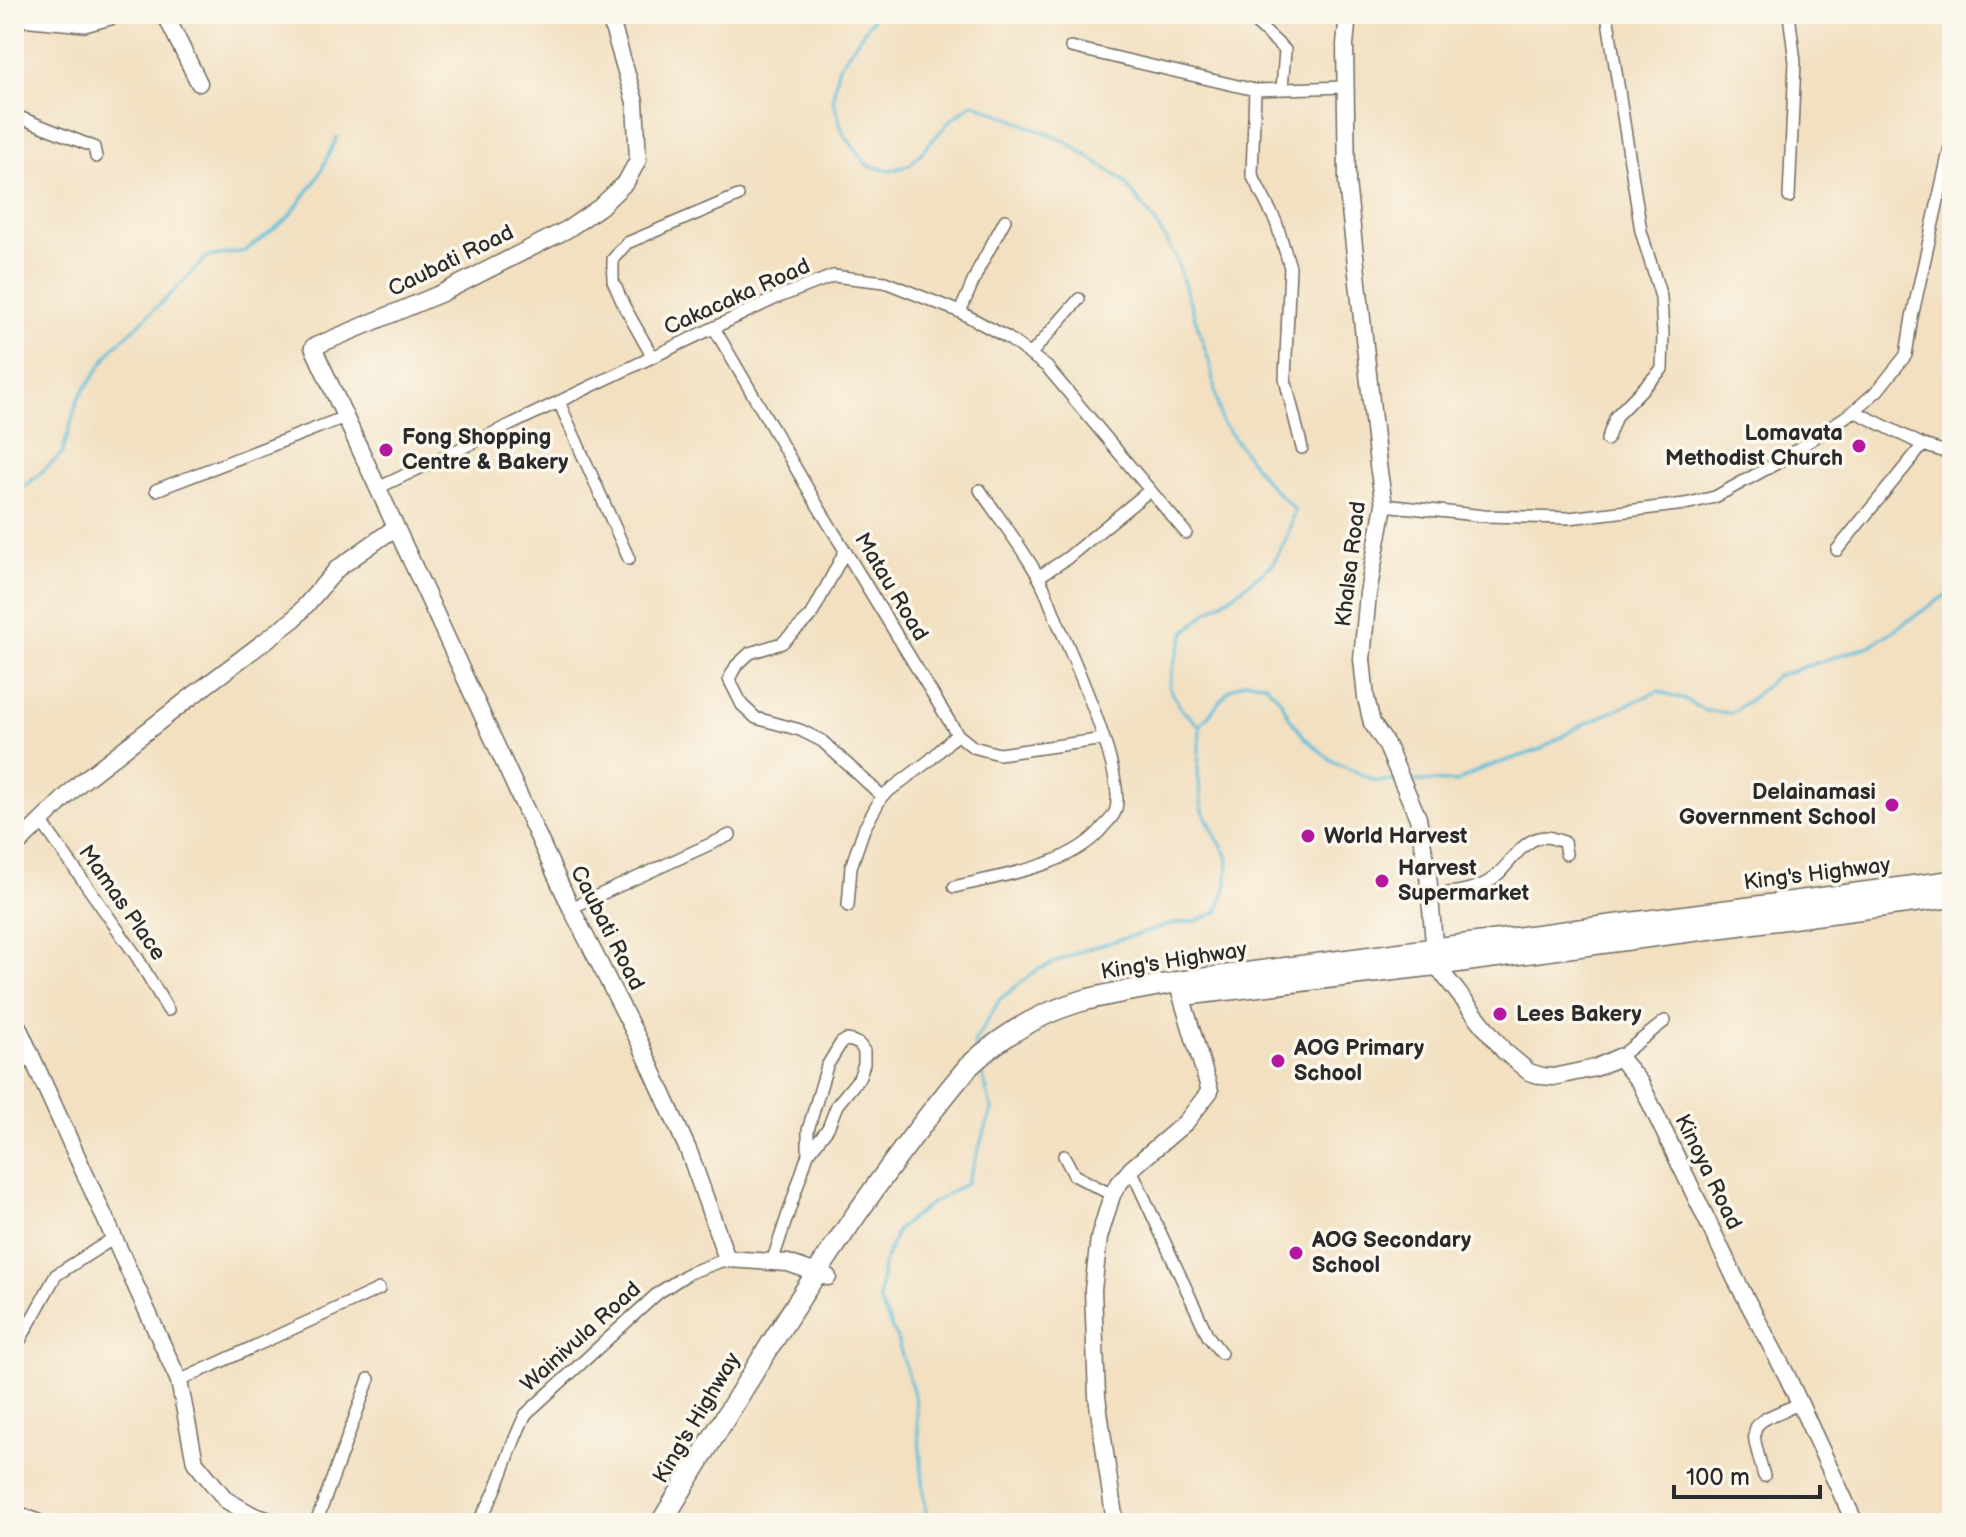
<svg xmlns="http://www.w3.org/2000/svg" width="1966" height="1537" font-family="'Balsamiq Sans',sans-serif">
  <rect width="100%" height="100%" fill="#fbf7ec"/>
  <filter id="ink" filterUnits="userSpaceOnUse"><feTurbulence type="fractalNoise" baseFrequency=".0125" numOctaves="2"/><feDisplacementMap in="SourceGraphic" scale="16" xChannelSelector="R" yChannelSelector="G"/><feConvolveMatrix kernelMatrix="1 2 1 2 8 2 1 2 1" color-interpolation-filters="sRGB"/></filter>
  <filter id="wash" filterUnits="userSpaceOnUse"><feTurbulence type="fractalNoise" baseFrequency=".006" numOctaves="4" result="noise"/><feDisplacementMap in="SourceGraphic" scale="32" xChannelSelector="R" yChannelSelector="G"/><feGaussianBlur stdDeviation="1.8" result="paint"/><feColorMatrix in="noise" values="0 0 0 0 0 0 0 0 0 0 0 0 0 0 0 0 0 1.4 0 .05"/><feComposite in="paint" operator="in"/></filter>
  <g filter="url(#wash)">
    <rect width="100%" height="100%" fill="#f2e0c1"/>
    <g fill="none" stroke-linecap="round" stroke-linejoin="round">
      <path stroke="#5cbdda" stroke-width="3" d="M876 14 838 68 833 99 843 133 867 165 891 171 911 164 950 121 973 103 1065 141 1123 180 1155 222 1175 256 1210 364 1221 421 1265 480 1295 510 1286 539 1273 564 1240 590 1206 613 1185 632 1175 660 1169 687 1182 710 1200 726 1198 773 1202 808 1214 833 1228 857 1227 885 1218 912 1196 921 1176 923 1084 950 1037 970 1000 999 974 1043 976 1050
        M14 487 27 485 62 454 78 399 113 348 174 291 207 257 245 251 287 219 317 179 337 137
        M1200 726 1229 690 1246 681 1264 683 1279 698 1291 720 1305 738 1332 761 1376 781H1395
        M1411 781 1457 782 1481 769 1539 750 1578 727 1658 691 1683 699 1706 711 1731 713 1752 698 1776 676 1872 645 1952 591
        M927 1523 915 1397 897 1339 879 1301 883 1266 897 1230 930 1204 967 1183 992 1110 980 1065"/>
    </g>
  </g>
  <g filter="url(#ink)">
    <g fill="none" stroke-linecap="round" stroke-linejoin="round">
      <defs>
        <path id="street" d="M1246 14 1285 50 1282 89
          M1607 14 1641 231 1661 297 1663 335 1662 369 1616 416 1607 440
          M1789 14 1795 62 1789 197
          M14 16 20 20 85 26 129 14
          M14 39 20 20
          M1071 47 1255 90 1345 87
          M1255 90 1252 175 1276 222 1290 267 1285 379 1302 448
          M14 115 94 147 96 157
          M960 312 979 268 1005 220
          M714 328 819 508 957 734 973 747 999 754 1104 739
          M1030 355 1079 299
          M652 356 624 306 613 281V259L627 243 738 196
          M559 402 629 559
          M1854 411 1923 445 1952 454
          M378 488 776 298 833 276 885 282 960 312 1008 338 1047 367 1186 533
          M156 490 345 417
          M1384 505 1484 516 1569 518 1685 504 1715 497 1777 463 1854 411 1878 390 1906 355 1912 317 1952 138
          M1837 550 1923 445
          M845 551 811 616 782 643 750 653 736 666 729 679 742 705 756 718 800 730 822 741 882 796
          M1038 577 1066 559 1150 490
          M41 821 137 957 168 1010
          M954 887C1002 875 1072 867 1104 826 1108 822 1113 817 1115 812 1128 780 1072 655 1057 621 1051 606 1046 590 1038 576 1021 546 999 518 980 490
          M1430 895C1449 893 1468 892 1486 883 1508 872 1519 838 1545 837 1550 837 1558 840 1564 842L1566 854
          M848 906 851 867 864 829 882 796 930 760 957 734
          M571 908 730 835
          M1619 1057 1665 1021
          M1064 1156 1074 1175 1112 1195
          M1131 1169 1208 1336 1221 1353
          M772 1262 808 1154V1130L827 1066 841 1043 846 1040 852 1041 859 1044 864 1051V1064L859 1078 837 1105 828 1128 808 1154
          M14 1351 56 1275 114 1238
          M179 1381 379 1289
          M1764 1476C1749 1421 1746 1426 1799 1404
          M14 1510 45 1523
          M316 1523 369 1379
          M477 1523C501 1490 507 1450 526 1414L658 1293 689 1273 727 1259"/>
        <path id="secondary" d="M165 14 199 83
          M1348 14 1345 45 1347 182 1378 465 1384 505 1368 593 1362 659 1366 698 1372 723 1386 744 1418 818 1428 875 1436 965 1504 1051 1529 1072 1542 1076 1553 1077 1595 1068 1619 1057 1641 1084 1736 1280 1787 1376 1855 1523
          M612 24 635 102 638 160 626 182 600 207 568 229 442 293 313 347 571 908 640 1043 689 1152 727 1259 788 1263 828 1277
          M14 848 80 783 187 700 294 619 337 569 396 527
          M14 1018 179 1381 195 1462 226 1500 252 1515 276 1523
          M1115 1523 1097 1397 1093 1290 1099 1238 1112 1195 1117 1186 1131 1169 1186 1122 1210 1091 1177 982"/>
        <path id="highway" d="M1192 994 1436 965 1952 897
          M661 1523C756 1367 850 1208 968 1067 1001 1036 1041 1012 1085 1000 1115 992 1147 988 1177 982L1952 881"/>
      </defs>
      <use href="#street" stroke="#716a60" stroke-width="14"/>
      <use href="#secondary" stroke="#716a60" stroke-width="19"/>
      <use href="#highway" stroke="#716a60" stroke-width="23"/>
      <use href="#street" stroke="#fff" stroke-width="11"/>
      <use href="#secondary" stroke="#fff" stroke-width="16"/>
      <use href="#highway" stroke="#fff" stroke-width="20"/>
    </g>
  </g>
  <g fill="#b5179e" stroke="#fbf7ec" stroke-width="3">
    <circle cx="1859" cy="446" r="8"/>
    <circle cx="386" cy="450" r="8"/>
    <circle cx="1892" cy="805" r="8"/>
    <circle cx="1308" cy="836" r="8"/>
    <circle cx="1382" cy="881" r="8"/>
    <circle cx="1500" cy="1014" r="8"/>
    <circle cx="1278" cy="1061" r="8"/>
    <circle cx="1296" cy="1253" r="8"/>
  </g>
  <g text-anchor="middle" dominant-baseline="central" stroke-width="7" stroke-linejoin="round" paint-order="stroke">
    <g font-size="22" fill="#2b2b2b" stroke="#fbf7ec">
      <text transform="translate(451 261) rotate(-26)">Caubati Road</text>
      <text transform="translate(737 297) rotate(-24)">Cakacaka Road</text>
      <text transform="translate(1351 564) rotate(-83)">Khalsa Road</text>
      <text transform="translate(891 587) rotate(59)">Matau Road</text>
      <text transform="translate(1817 874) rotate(-7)">King's Highway</text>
      <text transform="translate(122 903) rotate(55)">Mamas Place</text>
      <text transform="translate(607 928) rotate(63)">Caubati Road</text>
      <text transform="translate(1174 961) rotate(-9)">King's Highway</text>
      <text transform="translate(1708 1172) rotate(64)">Kinoya Road</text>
      <text transform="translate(581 1337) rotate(-42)">Wainivula Road</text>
      <text transform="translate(697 1418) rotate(-59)">King's Highway</text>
    </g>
    <g font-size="22" font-weight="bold" fill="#2b2b2b" stroke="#fbf7ec" text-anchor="start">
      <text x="1843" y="433" text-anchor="end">Lomavata<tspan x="1843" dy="25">Methodist Church</tspan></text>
      <text x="402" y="437">Fong Shopping<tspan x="402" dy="25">Centre &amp; Bakery</tspan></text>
      <text x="1876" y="792" text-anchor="end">Delainamasi<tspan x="1876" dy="25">Government School</tspan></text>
      <text x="1324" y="836">World Harvest</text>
      <text x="1398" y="868">Harvest<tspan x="1398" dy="25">Supermarket</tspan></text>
      <text x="1516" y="1014">Lees Bakery</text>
      <text x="1294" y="1048">AOG Primary<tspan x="1294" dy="25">School</tspan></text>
      <text x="1312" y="1240">AOG Secondary<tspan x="1312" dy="25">School</tspan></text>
    </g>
  </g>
  <rect width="1966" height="1537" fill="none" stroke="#fbf7ec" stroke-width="48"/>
  <path d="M1674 1485v12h146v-12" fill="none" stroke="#2b2b2b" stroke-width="4"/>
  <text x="1686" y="1485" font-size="24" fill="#2b2b2b" stroke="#fbf7ec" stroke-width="6" paint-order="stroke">100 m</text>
</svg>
